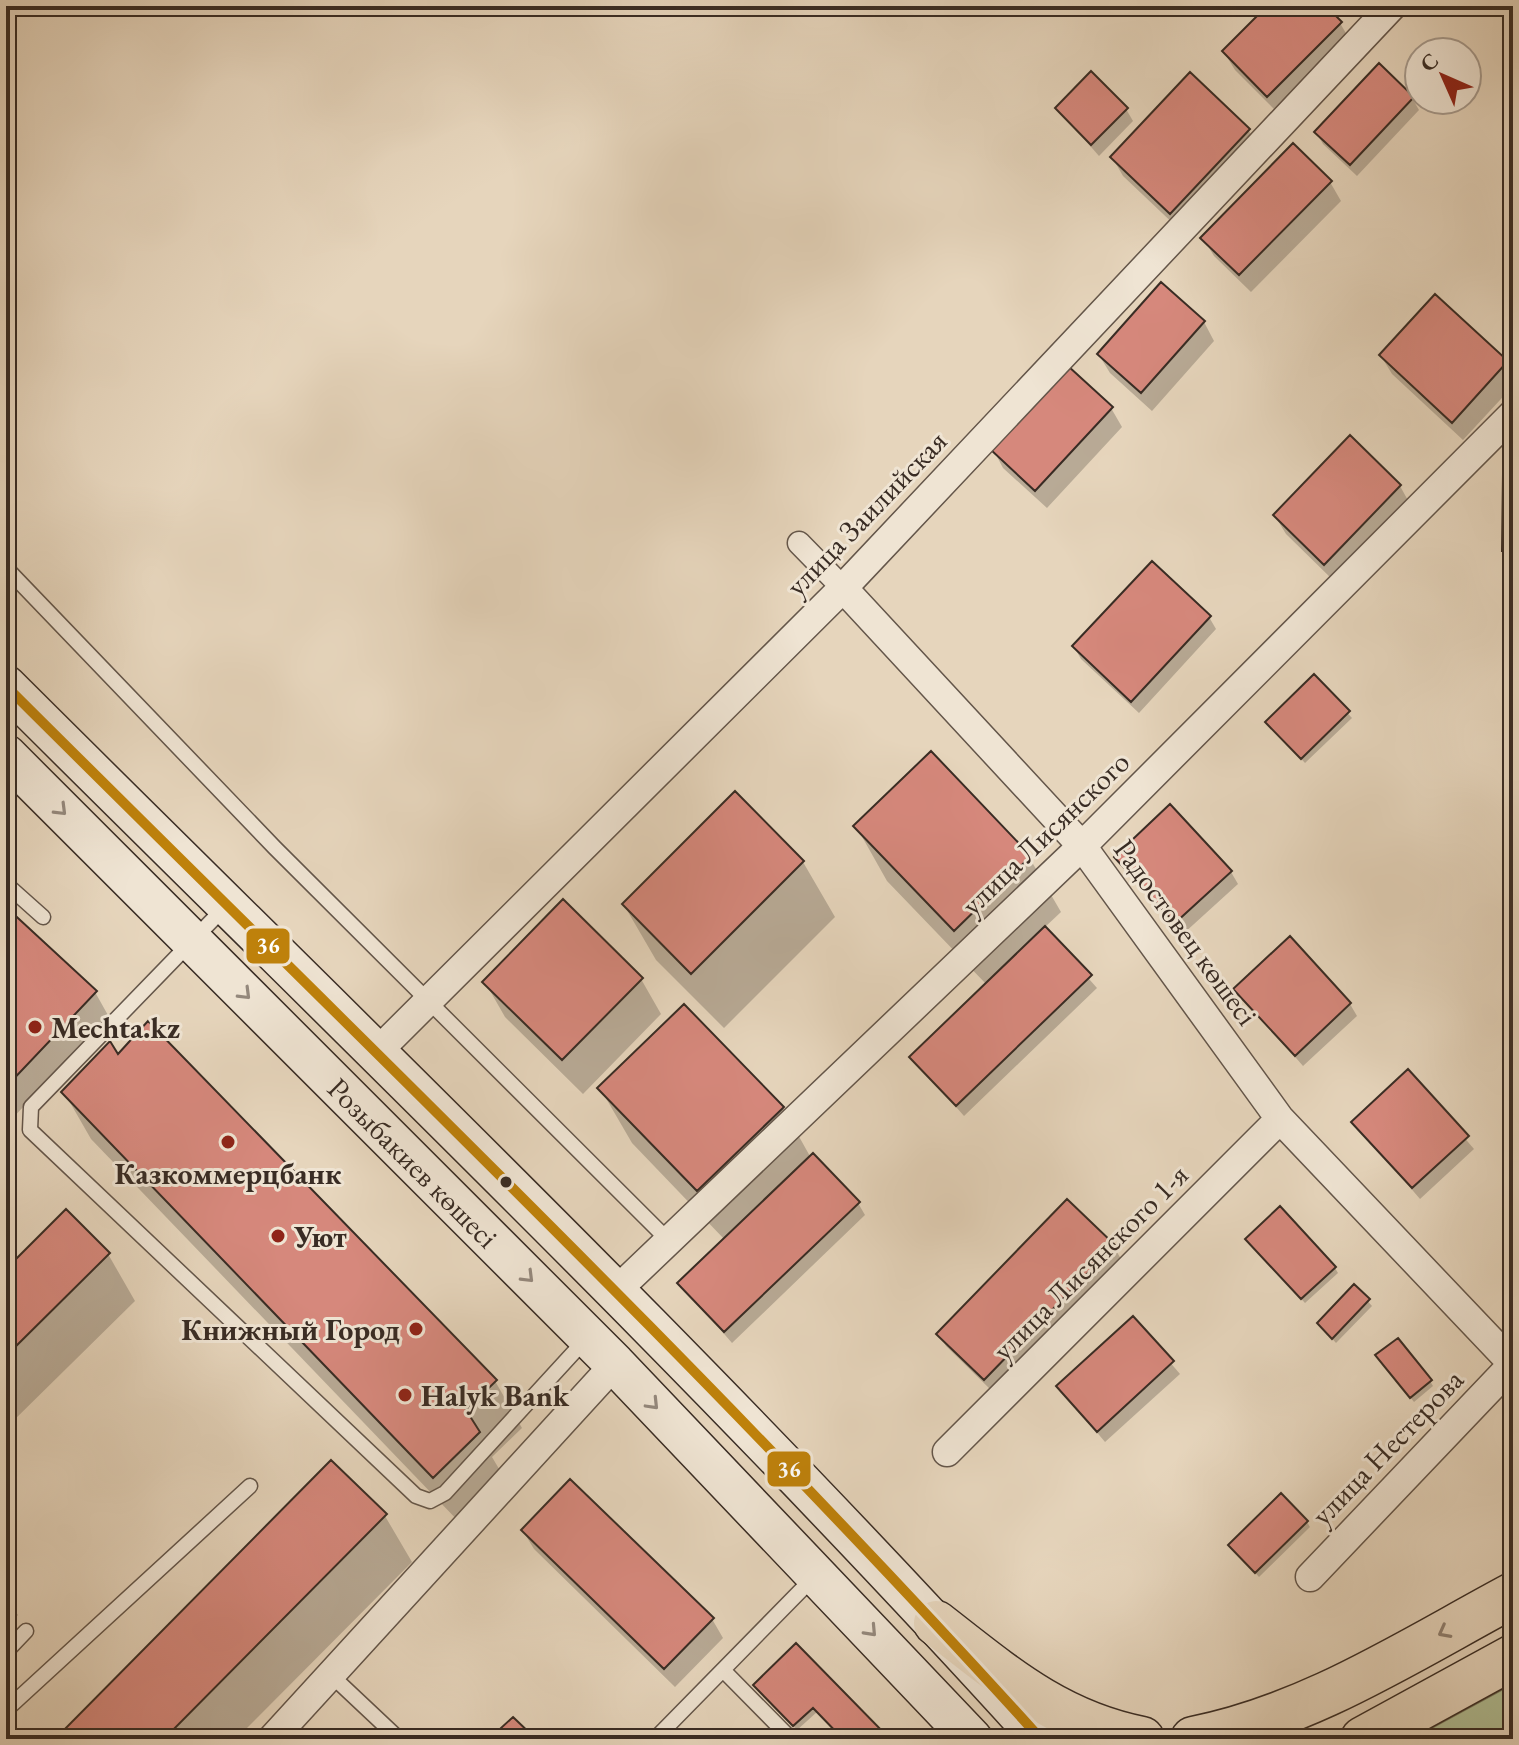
<svg xmlns="http://www.w3.org/2000/svg" width="1519" height="1745" font-family="'EB Garamond',serif">
  <rect width="100%" height="100%" fill="#e6d5bc"/>
  <filter id="stains"><feTurbulence type="fractalNoise" baseFrequency=".0025" numOctaves="4"/><feColorMatrix values="0 0 0 0 .2 0 0 0 0 .09 0 0 0 0 .02 0 0 0 .5 -.17"/></filter>
  <radialGradient id="worn" r=".72"><stop offset=".6" stop-color="#630" stop-opacity="0"/><stop offset="1" stop-color="#630" stop-opacity=".3"/></radialGradient>
  <path fill="#b0be94" stroke="#74755c" stroke-width="2" d="M1513 1684V1739H1411L1503 1689Z"/>
  <path fill="#0003" d="M1270 6H1323L1340 23 1351 42 1279 114 1235 70 1224 52Z
    M1190 75 1249 131 1259 149 1181 231 1123 176 1112 157Z
    M1412 98 1419 110 1357 176 1323 144 1316 132Z
    M1057 108 1126 109 1133 121 1099 156Z
    M1330 182 1341 201 1251 292 1214 256 1203 238Z
    M1435 297 1507 363 1513 373V386L1463 440 1392 374 1381 356Z
    M1204 322 1214 341 1152 411 1110 373 1099 355Z
    M1111 408 1122 427 1047 508 1003 468 993 449Z
    M1513 476V562H1511L1504 550Z
    M1400 486 1410 504 1335 582 1286 534 1275 516Z
    M1209 617 1216 629 1139 713 1081 659 1074 647Z
    M1314 677 1352 718 1305 763 1267 722Z
    M856 826 1029 857 1061 912 1044 928 1097 988 964 1116 912 1057 987 985 887 881Z
    M1116 857 1231 872 1238 884 1183 934Z
    M803 862 835 917 724 1028 656 960 624 905Z
    M6 909 95 992 109 1017 6 1125Z
    M641 979 661 1014 583 1094 505 1017 485 982Z
    M1236 989 1350 1004 1357 1016 1303 1066Z
    M684 1007 783 1108 811 1158 858 1203 865 1215 732 1343 680 1283 725 1240 632 1143 600 1088Z
    M118 1057 495 1381 522 1428 492 1457 505 1479 461 1524 91 1139 64 1092Z
    M1408 1072 1474 1149 1420 1199 1354 1122Z
    M1067 1201 1114 1247 1121 1259 992 1391 946 1346 939 1334Z
    M1251 1245 1335 1268 1338 1273 1305 1303Z
    M108 1254 135 1301 6 1428V1272Z
    M1355 1287 1372 1306 1336 1343 1319 1324Z
    M1133 1319 1180 1374 1105 1442 1058 1386Z
    M1381 1361 1430 1381 1433 1386 1414 1402Z
    M385 1516 412 1562 236 1739H58Z
    M1307 1522 1310 1527 1259 1577 1231 1546Z
    M523 1531 712 1619 723 1638 675 1687 534 1549Z
    M6 1598 18 1615 6 1629Z
    M796 1646 887 1739H843L817 1712 797 1730 755 1685Z"/>
  <path fill="#d6887c" stroke="#392c24" stroke-width="2" d="M1267 6H1326L1342 22 1267 97 1222 51Z
    M1379 63 1414 97 1350 165 1314 132Z
    M1091 71 1128 108 1091 145 1055 108Z
    M1190 72 1250 129 1170 214 1110 157Z
    M1293 143 1332 181 1239 275 1200 238Z
    M1161 282 1205 321 1141 393 1097 354Z
    M1435 294 1508 361 1452 423 1379 355Z
    M1068 366 1113 407 1035 491 990 449Z
    M1350 435 1401 485 1324 565 1273 515Z
    M1503 474H1513V551H1502Z
    M1152 561 1211 616 1131 702 1072 646Z
    M1314 674 1350 711 1301 759 1265 722Z
    M931 751 1031 856 954 931 853 826Z
    M735 791 804 861 691 974 622 904Z
    M1170 804 1232 871 1175 923 1114 857Z
    M563 899 643 978 562 1060 482 982Z
    M6 907 97 991 6 1087Z
    M1045 926 1092 975 956 1106 909 1057Z
    M1290 936 1351 1003 1295 1056 1233 989Z
    M684 1004 784 1107 697 1191 597 1088Z
    M148 1021 497 1380 466 1410 480 1432 433 1478 61 1092 110 1041 118 1054Z
    M1408 1069 1469 1136 1412 1188 1351 1122Z
    M813 1153 860 1202 724 1332 677 1283Z
    M1067 1199 1115 1245 984 1380 936 1334Z
    M1280 1206 1336 1267 1301 1299 1245 1239Z
    M66 1209 110 1253 6 1356V1269Z
    M1508 1225H1513V1302H1506Z
    M1354 1284 1370 1299 1332 1339 1317 1323Z
    M1133 1316 1174 1361 1097 1432 1056 1386Z
    M1398 1338 1432 1380 1410 1398 1375 1355Z
    M331 1460 387 1514 164 1739H55Z
    M570 1479 714 1618 664 1669 521 1530Z
    M1281 1493 1308 1521 1255 1573 1228 1545Z
    M796 1643 890 1739H843L813 1708 793 1726 753 1685Z
    M513 1717 536 1739H489Z"/>
  <g fill="none" stroke-linecap="round" stroke-linejoin="round">
    <defs>
      <path id="service" d="M6 568 275 848 669 1241
        M6 884 43 917
        M226 906 31 1107 30 1130 416 1496 430 1501 445 1493 586 1339
        M6 1652 26 1631
        M723 1670 791 1739
        M331 1675 399 1739
        M6 1710 250 1486
        M655 1739 814 1577"/>
      <path id="pedestrian" d="M799 543 843 588"/>
      <path id="minor" d="M843 588 1082 846 1280 1119 1513 1364 1310 1577
        M375 1054 843 588 1392 6
        M615 1292 1082 846 1513 414
        M947 1452 1280 1119
        M272 1739 615 1364"/>
      <g id="secondary">
        <path d="M6 686C354 1033 711 1374 1041 1739"/>
        <path id="s1" d="M6 755 615 1364 972 1739"/>
      </g>
      <path id="primary" d="M936 1623C1003 1675 1056 1722 1142 1739
        M1193 1739C1310 1716 1410 1650 1513 1595
        M1363 1739 1513 1657"/>
    </defs>
    <use href="#service" stroke="#64564a" stroke-width="17"/>
    <use href="#pedestrian" stroke="#64564a" stroke-width="25"/>
    <use href="#minor" stroke="#64564a" stroke-width="31"/>
    <use href="#secondary" stroke="#392c24" stroke-width="43"/>
    <use href="#primary" stroke="#392c24" stroke-width="47"/>
    <use href="#service" stroke="#efe4d3" stroke-width="14"/>
    <use href="#pedestrian" stroke="#efe4d3" stroke-width="22"/>
    <use href="#minor" stroke="#efe4d3" stroke-width="28"/>
    <use href="#secondary" stroke="#efe4d3" stroke-width="40"/>
    <use href="#primary" stroke="#e6d5bc" stroke-width="44"/>
    <defs>
      <path id="bus-1" d="M6 686C354 1033 711 1374 1041 1739"/>
    </defs>
    <use href="#bus-1" stroke="#efe4d3" stroke-width="16"/>
    <use href="#bus-1" stroke="#be810b" stroke-width="10"/>
  </g>
  <defs><path id="oneway-chevron" d="M-2-3.5L2.5 0L-2 3.5" fill="none" stroke-width="1.6" stroke-linecap="round" stroke-linejoin="round" transform="scale(2)"/></defs>
  <g stroke="#94887c">
    <use href="#oneway-chevron" transform="translate(61 810) rotate(45)"/>
    <use href="#oneway-chevron" transform="translate(245 994) rotate(45)"/>
    <use href="#oneway-chevron" transform="translate(528 1277) rotate(45)"/>
    <use href="#oneway-chevron" transform="translate(653 1404) rotate(46)"/>
    <use href="#oneway-chevron" transform="translate(871 1631) rotate(47)"/>
  </g>
  <use stroke="#908070" href="#oneway-chevron" transform="translate(1444 1632) rotate(152)"/>
  <g fill="#8f2418" stroke="#efe4d3" stroke-width="3">
    <circle cx="35" cy="1027" r="8"/>
    <circle cx="228" cy="1142" r="8"/>
    <circle cx="278" cy="1236" r="8"/>
    <circle cx="416" cy="1329" r="8"/>
    <circle cx="405" cy="1395" r="8"/>
  </g>
  <circle fill="#392c24" stroke="#efe4d3" stroke-width="3" cx="506" cy="1182" r="7"/>
  <g text-anchor="middle" dominant-baseline="central" stroke-width="6" stroke-linejoin="round" paint-order="stroke">
    <g font-size="30" fill="#392c24" stroke="#efe4d3">
      <text transform="translate(866 513) rotate(-46)">улица Заилийская</text>
      <text transform="translate(1045 833) rotate(-44)">улица Лисянского</text>
      <text transform="translate(1186 932) rotate(54)">Радостовец көшесі</text>
      <text stroke="none"><textPath href="#s1" startOffset="576">Розыбакиев көшесі</textPath></text>
      <text transform="translate(1090 1262) rotate(-45)">улица Лисянского 1-я</text>
      <text transform="translate(1387 1447) rotate(-46)">улица Нестерова</text>
    </g>
    <g font-size="30" font-weight="bold" fill="#392c24" stroke="#efe4d3" text-anchor="start">
      <text x="51" y="1027">Mechta.kz</text>
      <text x="228" y="1173" text-anchor="middle">Казкоммерцбанк</text>
      <text x="294" y="1236">Уют</text>
      <text x="400" y="1329" text-anchor="end">Книжный Город</text>
      <text x="421" y="1395">Halyk Bank</text>
    </g>
  </g>
  <g stroke="#efe4d3" stroke-width="3">
    <rect x="245" y="927" width="46" height="38" rx="8" fill="#be810b"/>
    <rect x="766" y="1450" width="46" height="38" rx="8" fill="#be810b"/>
  </g>
  <g font-size="22" text-anchor="middle" font-weight="bold" fill="#fff">
    <text x="268" y="953">36</text>
    <text x="789" y="1477">36</text>
  </g>
  <rect width="1519" height="1745" fill="none" stroke="#e6d5bc" stroke-width="32"/>
  <rect x="8" y="8" width="1503" height="1729" fill="none" stroke="#392c24" stroke-width="4"/>
  <rect x="16" y="16" width="1487" height="1713" fill="none" stroke="#392c24" stroke-width="2"/>
  <g transform="translate(1443 76) rotate(315)"><circle r="38" fill="#efe4d3" stroke="#a69a8d" stroke-width="2"/>
  <path d="M0-6L14 30L0 20L-14 30Z" fill="#8f2418"/>
  <text y="-12" font-size="22" font-weight="bold" text-anchor="middle" fill="#392c24">С</text>
  </g>
  <rect width="100%" height="100%" filter="url(#stains)"/>
  <rect width="100%" height="100%" fill="url(#worn)"/>
</svg>
